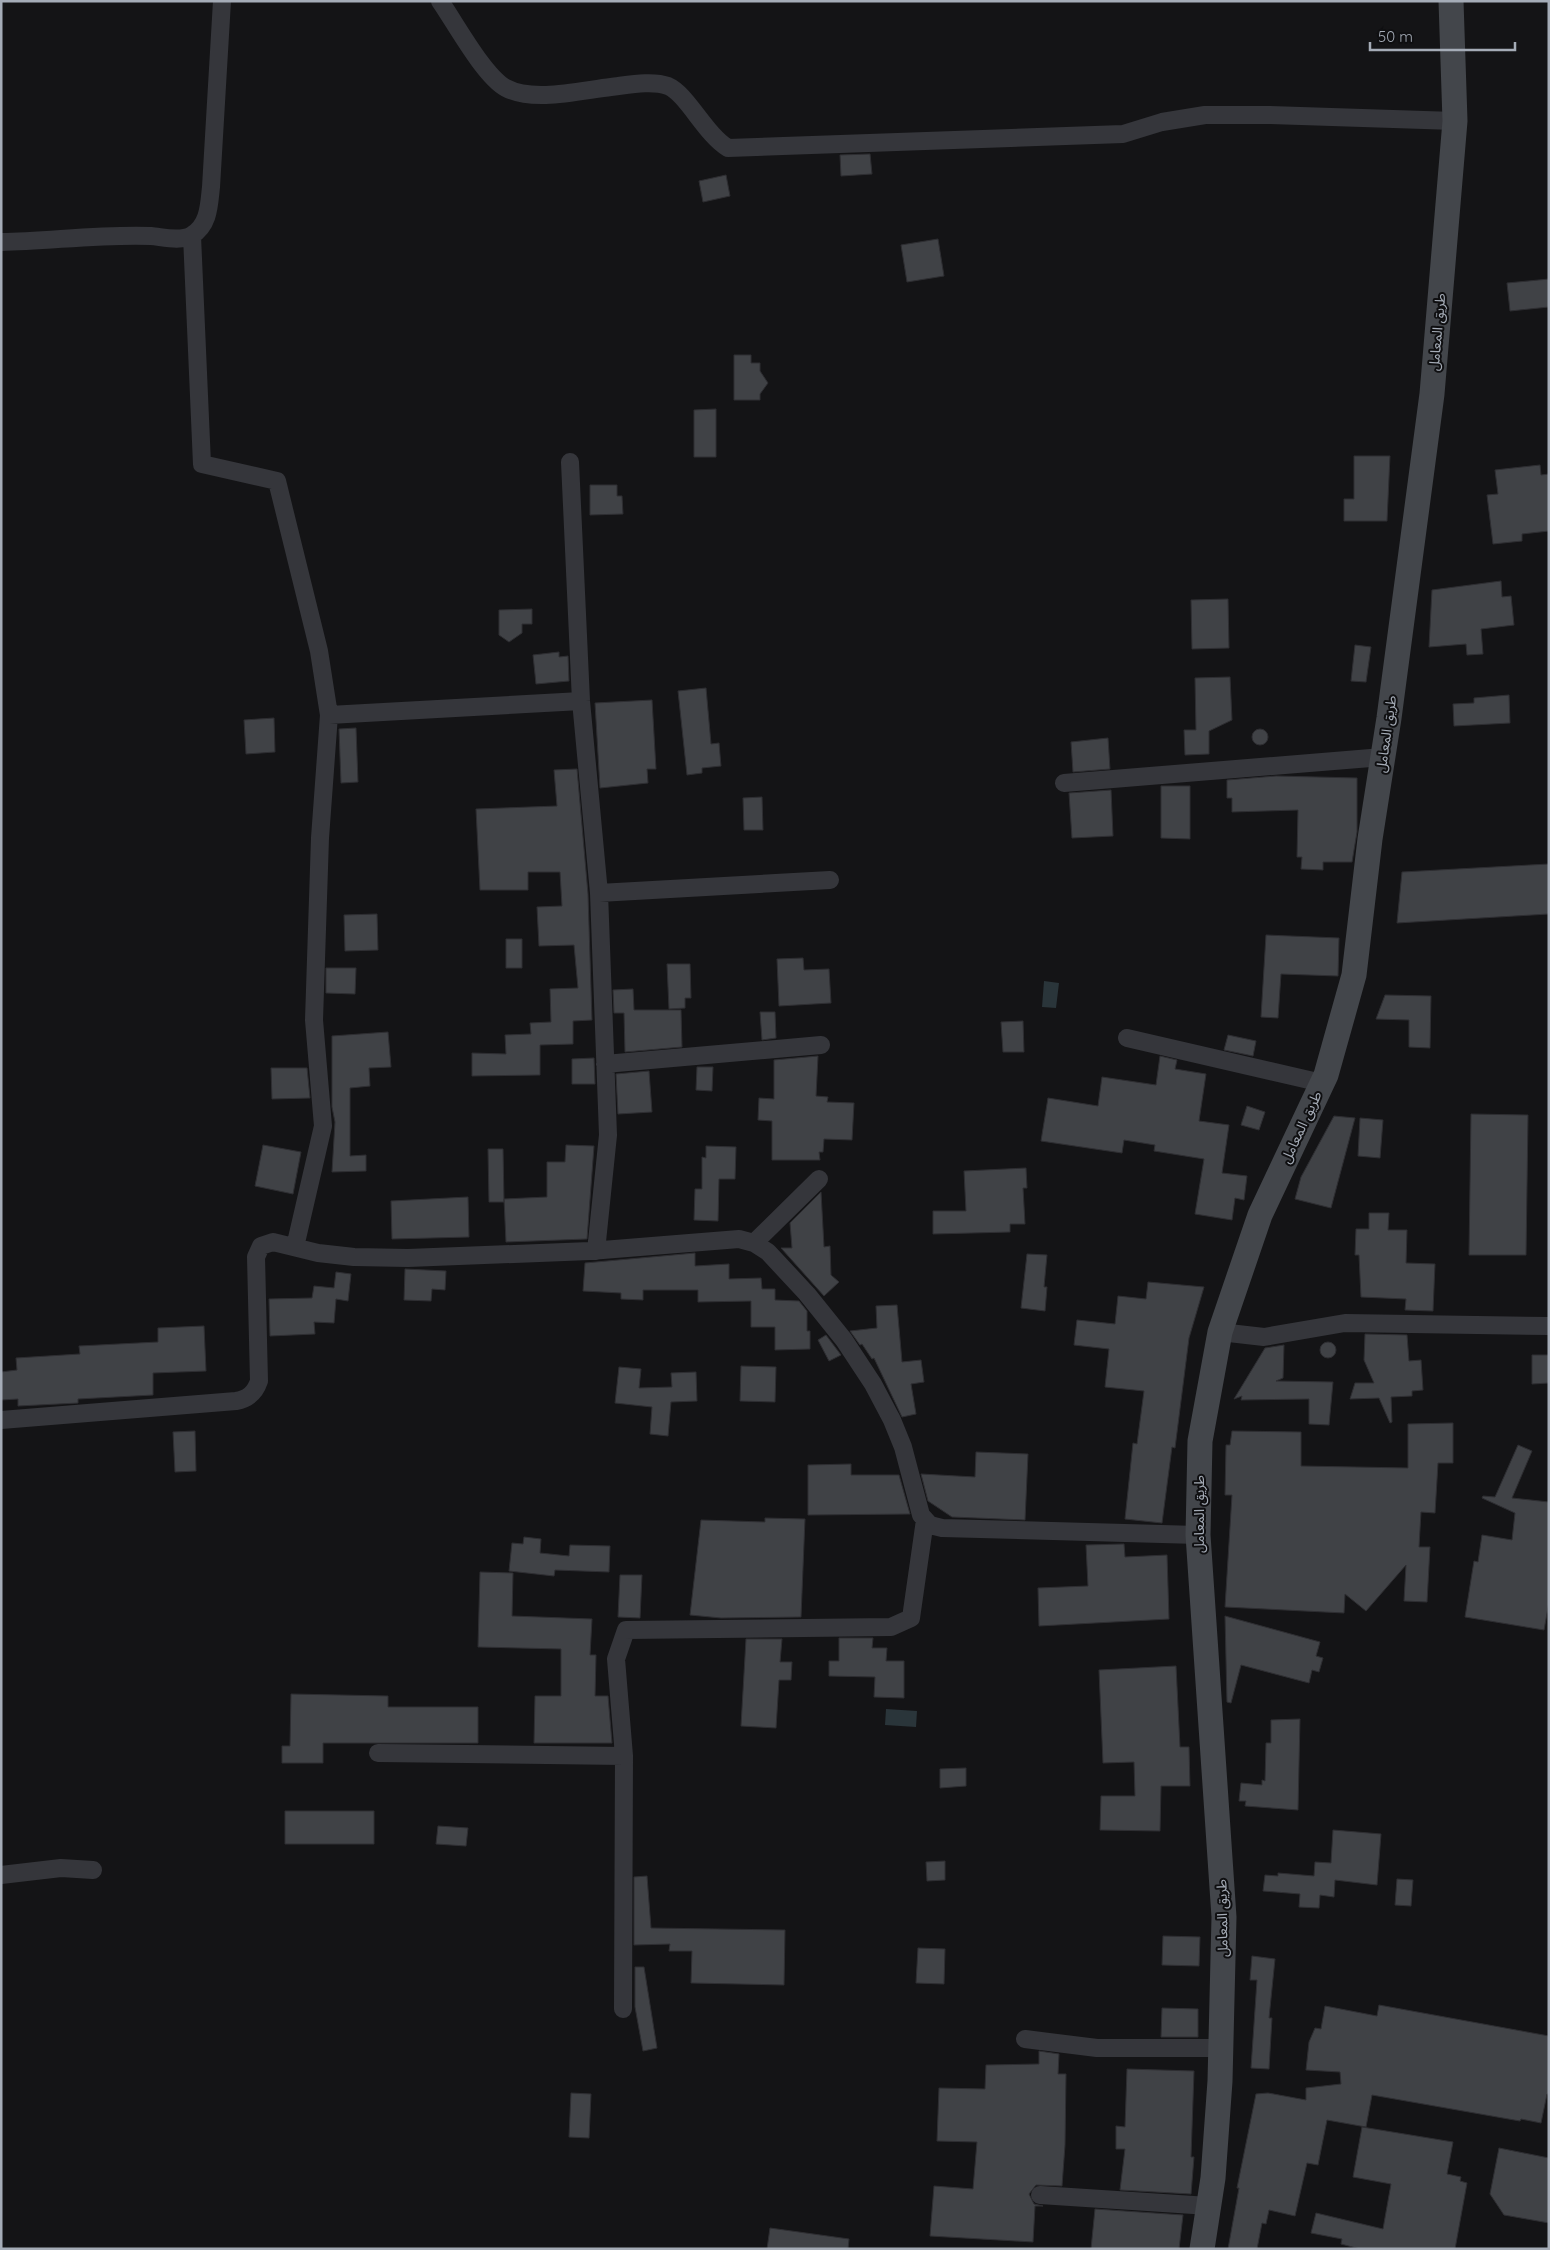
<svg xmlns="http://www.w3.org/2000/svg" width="1550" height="2250" font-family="Quicksand,'Noto Sans Arabic',sans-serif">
  <rect width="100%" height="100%" fill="#141416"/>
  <path fill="#2a353a" d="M1044 981 1059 983 1056 1008 1042 1007Z
    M886 1709 917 1711 916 1727 885 1725Z"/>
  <path fill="#404246" stroke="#2e2e32" d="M870 154 872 174 841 176 840 155Z
    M726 175 730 196 703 202 699 181Z
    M938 239 944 276 907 282 901 245Z
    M1549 279V307L1510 311 1507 283Z
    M734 355H751V363H760V371L768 383 760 394V400H734Z
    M716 409V457H694V410Z
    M1354 456H1390L1387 521H1344V499H1354Z
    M1540 465 1541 475 1549 474V531L1522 534V541L1493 544 1487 495 1498 494 1495 470Z
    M590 485H617V496H622L623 514 590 515Z
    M1501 581 1502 597 1511 596 1514 625 1481 629 1483 654 1467 655 1466 644 1429 647 1432 590Z
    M1228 599 1229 648 1192 649 1191 600Z
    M532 609V624H522V633L509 642 499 635V610Z
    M1355 645 1371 647 1366 682 1351 681Z
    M559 652V657L568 656 569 681 536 684 533 655Z
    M1230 677 1232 720 1209 731V754L1185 755 1184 730H1196L1195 678Z
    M706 688 711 744 719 743 721 766 702 768V773L687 775 678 691Z
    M1509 695 1510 723 1454 726 1453 704 1474 703V698Z
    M652 700 656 769H647L648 783 600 788 595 703Z
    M274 718 275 752 246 754 244 720Z
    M356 728 358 782 341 783 339 729Z
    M1252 737a8 8 0 1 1 16 0a8 8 0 1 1-16 0Z
    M1108 738 1110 769 1073 772 1071 742Z
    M577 769 588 894 592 1020 573 1021V1044L540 1045V1075L472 1076V1053L506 1054 505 1035 531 1034 530 1023 551 1022 550 989 578 988 574 945 539 946 537 907 562 906 560 872H528V890H480L476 809 557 806 554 770Z
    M1276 776 1357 778V832L1352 862H1323V870L1301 869 1302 857H1297L1298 810 1232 812V798H1227V780Z
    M1161 786H1190V839L1161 838Z
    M1111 790 1113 836 1072 838 1069 793Z
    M762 797 763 830H744L743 798Z
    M1549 864V914L1397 923 1402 872Z
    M377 914 378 950 345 951 344 915Z
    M1266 935 1339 938 1338 976 1281 974 1278 1018 1261 1017Z
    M506 939H522V968H506Z
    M803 958 804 970 829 969 831 1003 779 1006 777 959Z
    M667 964H690L691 998H685V1008L669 1009Z
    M326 968H356L355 994 326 993Z
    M633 989 634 1010H681L682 1047 625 1052 624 1013H614L613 990Z
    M1385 995 1431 996 1430 1048 1409 1047V1020L1376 1019Z
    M760 1012H775L776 1038 762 1040Z
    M1023 1021 1024 1052H1003L1001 1022Z
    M388 1032 391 1067 369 1068 370 1086 350 1088V1156L366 1155V1171L332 1172 335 1122 332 1107V1036Z
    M1228 1035 1256 1041 1253 1056 1224 1050Z
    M818 1056 816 1096 828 1097 827 1102 854 1103 852 1140 824 1139 823 1152H819L820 1160H772V1121L758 1120 759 1098 774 1099V1060Z
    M1160 1056 1177 1060 1175 1069 1206 1074 1199 1121 1229 1125 1222 1173 1247 1176 1244 1200 1235 1198 1232 1220 1195 1214 1204 1159 1154 1151 1155 1145 1124 1140 1122 1153 1041 1141 1048 1098 1098 1106 1102 1077 1156 1085Z
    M594 1058 595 1084H572V1059Z
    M697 1067H713L712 1091 696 1090Z
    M271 1068H307L310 1098 272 1099Z
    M649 1071 652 1112 618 1114 616 1074Z
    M1247 1106 1265 1112 1259 1130 1241 1125Z
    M1471 1114 1528 1115 1526 1255H1469Z
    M1334 1116 1355 1118 1331 1208 1295 1199 1301 1177Z
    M1360 1118 1383 1120 1380 1158 1358 1156Z
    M263 1145 301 1152 293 1194 255 1186Z
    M566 1145 594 1146 587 1239 506 1242 504 1199 547 1197V1162H565Z
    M706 1146 736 1147 735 1179H719L718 1221 694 1220 695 1189H702V1157L706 1158Z
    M488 1149H503L504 1202H489Z
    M1026 1168 1027 1188H1023L1025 1224H1010V1232L933 1234V1211H966L964 1171Z
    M821 1192 824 1247 830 1246 831 1275 839 1282 824 1296 781 1248H792L790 1223Z
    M468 1197 469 1237 392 1239 391 1201Z
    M1369 1213H1389L1388 1230H1407L1406 1263 1435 1264 1433 1311 1405 1310 1406 1299 1361 1297 1359 1255H1355L1356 1229H1369Z
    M695 1253V1266L729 1264V1279L761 1278 762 1289H775V1300L799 1301 807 1311V1331H810V1349L775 1350V1327H751V1301L698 1302V1290H643V1300L621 1299V1293L583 1291 585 1263Z
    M1027 1254 1047 1255 1044 1287H1047L1045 1311 1021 1308Z
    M405 1269 446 1271 445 1290 432 1289 431 1301 404 1300Z
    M336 1272 351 1274 348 1301 336 1299 334 1323 314 1322 315 1334 270 1336 269 1299 312 1298 314 1286 334 1288Z
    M1148 1282 1204 1287 1189 1338 1175 1448 1172 1447 1162 1523 1125 1519 1133 1443 1137 1444 1144 1391 1105 1387 1109 1349 1074 1345 1077 1320 1115 1324 1118 1296 1146 1299Z
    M897 1305 902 1362 921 1360 924 1382 911 1384 916 1414 902 1417 874 1358 872 1359 862 1344 860 1345 850 1331 877 1328 876 1306Z
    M204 1326 206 1371 153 1373V1395L78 1399V1403L18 1406V1399L1 1400V1372L17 1370 16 1358 80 1354 79 1346 158 1342V1328Z
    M1365 1334 1407 1335 1409 1361 1421 1360 1423 1390 1412 1391V1396L1391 1397 1392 1422 1390 1423 1379 1398 1350 1399 1355 1383H1374L1364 1360Z
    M826 1335 841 1355 829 1361 818 1340Z
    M1320 1350a8 8 0 1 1 16 0a8 8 0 1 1-16 0Z
    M1284 1345 1283 1378 1276 1381 1333 1382 1329 1425 1309 1424V1399L1241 1400 1242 1396 1234 1399 1265 1348Z
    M1532 1355H1549V1383L1532 1384Z
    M741 1366 776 1367 775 1402 740 1401Z
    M619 1367 641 1369 639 1388 672 1387 671 1373 696 1372 697 1401 671 1402 668 1436 650 1434 652 1407 615 1403Z
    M1453 1423V1463H1438L1435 1513 1421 1512 1419 1547H1430L1427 1602 1404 1601 1406 1565 1366 1611 1345 1594 1344 1613 1225 1607 1232 1495H1225L1226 1445H1230L1232 1431 1301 1432V1466L1408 1468V1424Z
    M195 1431 196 1471 175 1472 173 1432Z
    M1518 1445 1532 1451 1512 1498 1549 1502V1602L1544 1630 1465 1617 1474 1561 1478 1562 1482 1535 1512 1540 1515 1513 1482 1498 1483 1496 1495 1497Z
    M976 1452 1028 1454 1025 1520 952 1517 928 1501 921 1474 975 1477Z
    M851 1464V1475H899L910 1514 808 1515V1465Z
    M765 1518 805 1519 801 1617 721 1618 690 1615 701 1520 765 1522Z
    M524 1537 541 1539 540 1553 569 1556 570 1545 610 1546 609 1572 555 1570 554 1576 509 1571 512 1543 523 1544Z
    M1124 1544 1125 1557 1167 1555 1169 1619 1039 1626 1038 1588 1088 1586 1086 1545Z
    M480 1572 513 1573 512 1616 592 1619 590 1655H596L595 1696H608L612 1743H534L535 1696H561V1649L478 1647Z
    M620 1575H642L640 1618 618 1617Z
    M1225 1616 1320 1642 1316 1656 1323 1658 1319 1672 1312 1670 1309 1683 1241 1665 1231 1703 1227 1702Z
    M839 1638H873L872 1648H887L886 1661H904V1698L874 1697 875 1677 829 1676V1661H839Z
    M746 1639H782L780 1662H792L791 1680H779L776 1728 741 1726Z
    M1176 1666 1180 1747H1189L1190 1786H1161L1160 1831 1100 1830 1101 1796H1135L1134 1762 1103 1763 1099 1670Z
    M291 1694 388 1696V1707H478V1743H323V1763H282V1746H290Z
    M1300 1719 1298 1810 1245 1806 1246 1801H1239L1241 1783 1262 1785V1780L1265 1781 1266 1743H1271V1720Z
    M966 1768V1786L940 1788V1769Z
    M285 1811H374V1844H285Z
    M438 1826 468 1828 466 1846 436 1844Z
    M1333 1830 1381 1834 1377 1885 1335 1880 1334 1897 1320 1895 1319 1908 1299 1907 1300 1894 1263 1891 1265 1875 1278 1876V1873L1314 1876 1315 1862 1331 1863Z
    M945 1861V1880L927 1881 926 1862Z
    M647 1876 651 1928 785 1930 784 1985 691 1983 692 1951H669L670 1944 634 1945V1877Z
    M1397 1879 1413 1880 1411 1906 1395 1905Z
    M1163 1936 1200 1937 1199 1966 1162 1965Z
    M918 1948 945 1949 944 1984 916 1983Z
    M1252 1956 1275 1959 1269 2018H1272L1269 2069 1251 2068 1257 1980H1250Z
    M635 1967H644L657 2048 643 2051 635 2007Z
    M1379 2005 1549 2036V2094H1547L1541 2123 1521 2119 1520 2121 1372 2095 1366 2127 1327 2120 1318 2165 1307 2163 1295 2216 1269 2210 1266 2224 1262 2223 1257 2249H1228L1239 2188H1237L1256 2094 1268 2093 1306 2100V2088L1341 2084 1340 2072 1306 2070 1309 2042 1315 2028 1321 2029 1325 2006 1377 2016Z
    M1162 2008 1198 2009V2037H1161Z
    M1039 2051 1059 2054 1058 2074H1066L1065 2145 1062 2186 1036 2185 1029 2194 1034 2204 1043 2206H1035L1033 2242 930 2236 934 2186 973 2189 977 2142 937 2141 939 2088 985 2089 986 2065 1039 2064Z
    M1127 2069 1194 2071 1191 2157H1194L1191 2194 1120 2190 1125 2149H1116V2126L1125 2127Z
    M571 2093 591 2094 589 2138 569 2137Z
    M1362 2127 1453 2142 1447 2174 1461 2177 1460 2181 1467 2183 1455 2249H1360L1341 2244 1342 2239 1311 2233 1316 2213 1383 2229 1391 2184 1353 2177Z
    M1499 2148 1549 2158V2223L1504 2215 1490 2194Z
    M1095 2209 1183 2215 1179 2249H1091Z
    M770 2228 849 2239 848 2249H767Z"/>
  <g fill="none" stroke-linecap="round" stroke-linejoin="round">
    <path stroke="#35363b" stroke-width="18" d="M440 1C456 24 484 76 506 88 533 103 583 90 611 87 628 85 652 80 668 86 687 94 705 134 728 148L1123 134 1162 122 1205 115H1269L1455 121
      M192 236 202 464 277 481 319 651 329 715 320 838 314 1020 323 1126 295 1247
      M1 242C51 241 101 234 151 236 163 237 181 242 192 235 209 225 209 205 211 187L222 1
      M570 462 581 701 599 893 608 1135 596 1251
      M329 715 581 701
      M1064 783 1383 757
      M599 893 830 880
      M1127 1038 1322 1083
      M605 1064 821 1045
      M754 1243 819 1179
      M1220 1332 1264 1337 1345 1323 1549 1326
      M1 1420 236 1401C248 1399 255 1393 259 1381L256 1257 261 1246 273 1242 318 1253 354 1257 408 1258 590 1251 739 1239 754 1243 768 1252 807 1294 844 1340 873 1384 892 1420 903 1447 921 1515 930 1525 942 1528 1198 1535
      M378 1753 624 1756 616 1659 626 1630 891 1627 911 1618 925 1520
      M1 1875 61 1868 93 1870
      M623 2009 624 1756
      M1025 2039 1097 2048H1221
      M1040 2195 1209 2206"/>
    <path stroke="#43464b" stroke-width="25" d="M1202 2249 1213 2178 1220 2081 1224 1917 1198 1535 1200 1441 1220 1332 1260 1215 1326 1075 1354 975 1370 839 1389 718 1432 394 1455 121 1451 1"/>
  </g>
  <g text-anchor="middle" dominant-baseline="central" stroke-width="4" stroke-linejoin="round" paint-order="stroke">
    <g font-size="14" fill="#a5acb7" stroke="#0f0f11">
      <text transform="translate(1437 332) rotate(-85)">طريق المعامل</text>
      <text transform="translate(1386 734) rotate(-82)">طريق المعامل</text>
      <text transform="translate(1301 1127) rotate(-65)">طريق المعامل</text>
      <text transform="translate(1199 1514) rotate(-90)">طريق المعامل</text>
      <text transform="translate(1222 1918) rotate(-91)">طريق المعامل</text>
    </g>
  </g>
  <rect width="1550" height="2250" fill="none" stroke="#a5acb7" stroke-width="5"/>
  <path d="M1370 42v8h145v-8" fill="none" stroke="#a5acb7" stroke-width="2.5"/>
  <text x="1378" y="42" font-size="15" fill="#a5acb7" stroke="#0f0f11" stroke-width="4" paint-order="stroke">50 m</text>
</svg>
